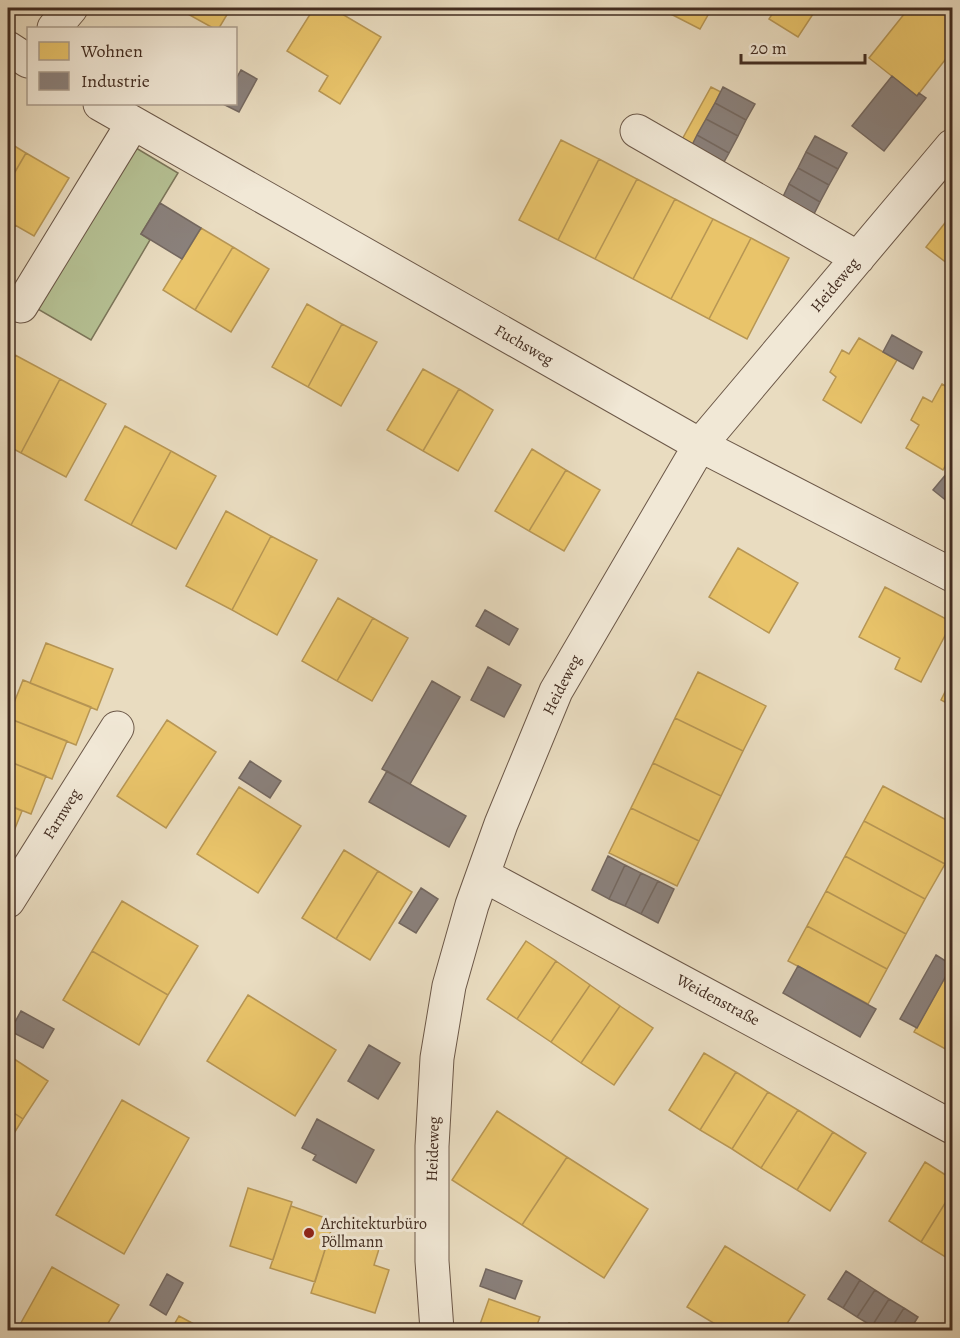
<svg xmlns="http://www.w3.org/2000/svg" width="960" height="1338" font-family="Alegreya,serif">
  <rect width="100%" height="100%" fill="#e9dcc0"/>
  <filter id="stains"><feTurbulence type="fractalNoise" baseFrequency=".00333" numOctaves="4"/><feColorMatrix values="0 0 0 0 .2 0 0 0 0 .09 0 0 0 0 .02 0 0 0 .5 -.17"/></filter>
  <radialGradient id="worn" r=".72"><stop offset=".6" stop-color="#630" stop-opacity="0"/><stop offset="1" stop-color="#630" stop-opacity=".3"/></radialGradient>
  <path fill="#b5c093" stroke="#7c765a" stroke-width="1.5" d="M131 145 178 173 141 234 150 240 91 340 36 308Z"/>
  <path fill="#e9c46a" stroke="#b79654" stroke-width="1.5" d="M177 8H231L219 28H213Z
    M314 8H332L381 37 340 104 319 91 328 76 287 51Z
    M659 8H712L700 29Z
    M776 8H817L798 37 769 19Z
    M909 8H952V51L917 96 869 58Z
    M711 87 721 92 689 151 679 145Z
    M561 140 599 159 558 240 519 220Z
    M8 142 26 153 8 184Z
    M26 153 69 178 34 236 15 225 8 238V184Z
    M599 159 637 179 595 259 558 240Z
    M637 179 675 199 633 279 595 259Z
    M675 199 713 219 671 299 633 279Z
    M952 214V267L926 247Z
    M713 219 751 238 709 319 671 299Z
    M201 228 233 247 195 310 163 290Z
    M751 238 789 258 747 339 709 319Z
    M233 247 269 269 231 332 195 310Z
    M307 304 342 324 308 387 272 367Z
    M342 324 377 342 341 406 308 387Z
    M859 338 897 360 861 423 823 400 836 377 830 372 842 350 849 354Z
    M15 355 60 379 21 453 8 446V368Z
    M423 369 459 389 423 451 387 430Z
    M60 379 106 404 66 477 21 453Z
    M942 384 952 390V454L943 470 906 448 919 425 911 420 923 397 932 402Z
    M459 389 493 410 458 471 423 451Z
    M125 426 171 451 131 525 85 500Z
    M532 449 566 470 529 531 495 511Z
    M171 451 216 476 176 549 131 525Z
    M566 470 600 490 564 551 529 531Z
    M226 511 271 536 232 610 186 586Z
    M271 536 317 560 277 635 232 610Z
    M738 548 798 583 769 633 709 597Z
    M885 587 952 622 921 682 895 669 900 658 859 637Z
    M338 598 373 618 337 681 302 661Z
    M373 618 408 638 372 701 337 681Z
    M46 643 113 669 97 710 30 683Z
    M698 672 766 706 743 751 675 718Z
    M952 678V706L941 700Z
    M23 680 91 707 76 745 8 718Z
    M8 718 67 741 52 779 8 761Z
    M675 718 743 751 721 796 653 763Z
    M167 720 216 752 166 828 117 796Z
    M8 761 46 776 31 814 8 805Z
    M653 763 721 796 699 841 631 808Z
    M883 786 952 823V850L945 864 864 821Z
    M239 787 301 826 258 893 197 854Z
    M8 805 22 811 8 846Z
    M631 808 699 841 677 886 609 853Z
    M864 821 945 864 925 899 845 856Z
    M344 850 378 871 336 939 302 918Z
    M845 856 925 899 906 934 826 891Z
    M378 871 412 892 370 960 336 939Z
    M826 891 906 934 887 969 807 926Z
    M122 901 198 946 168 995 92 951Z
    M807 926 887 969 868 1004 788 961Z
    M526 941 556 961 517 1019 487 999Z
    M92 951 168 995 139 1045 63 1000Z
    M556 961 590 985 551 1042 517 1019Z
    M952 965V1050L951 1052 914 1032Z
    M590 985 620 1006 581 1063 551 1042Z
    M248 995 336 1050 295 1116 207 1061Z
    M620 1006 653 1028 614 1085 581 1063Z
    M704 1053 736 1072 700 1130 669 1110Z
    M8 1055 48 1081 23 1119 8 1109Z
    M736 1072 768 1092 732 1149 700 1130Z
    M768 1092 798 1110 761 1168 732 1149Z
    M122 1100 189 1138 124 1254 56 1215Z
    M8 1109 23 1119 8 1143Z
    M798 1110 833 1132 797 1190 761 1168Z
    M497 1111 567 1157 522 1225 452 1180Z
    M833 1132 866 1153 830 1211 797 1190Z
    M567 1157 648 1209 604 1278 522 1225Z
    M925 1162 952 1179V1192L921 1242 889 1221Z
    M248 1188 292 1202 273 1260 230 1246Z
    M952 1192V1261L921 1242Z
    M291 1206 334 1221 315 1282 270 1268Z
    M330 1234 379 1249 374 1265 389 1270 375 1313 311 1293Z
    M725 1246 805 1295 783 1330H725L687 1307Z
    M52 1267 119 1305 104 1330H17Z
    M489 1299 540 1317 535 1330H478Z
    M179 1316 205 1330H171Z
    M569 1323 589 1330H566Z"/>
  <path fill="#8a817c" stroke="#746860" stroke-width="1.5" d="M241 70 257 79 239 112 223 104H236V79Z
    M892 76 917 96 919 93 926 98 884 151 852 126Z
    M723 87 755 104 746 120 715 103Z
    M715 103 746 120 738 136 706 119Z
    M706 119 738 136 729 153 697 135Z
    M697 135 729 153 720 169 689 151Z
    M815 136 847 153 838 169 806 152Z
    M806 152 838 169 829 185 798 168Z
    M798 168 829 185 820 202 789 184Z
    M789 184 820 202 812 218 781 201Z
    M160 203 201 228 182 259 141 234Z
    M892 335 922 352 913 369 883 352Z
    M952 467V497L948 502 933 490Z
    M485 610 518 629 509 645 476 626Z
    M488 667 521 685 504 717 471 700Z
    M432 681 460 697 410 784 382 769Z
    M250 761 281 781 270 798 239 778Z
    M387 771 466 816 449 847 369 802Z
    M608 856 625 865 609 899 592 890Z
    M625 865 641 873 625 906 609 899Z
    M641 873 658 881 641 914 625 906Z
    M658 881 674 889 658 923 641 914Z
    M421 888 438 899 416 933 399 923Z
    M936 955 952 965 917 1028 900 1019Z
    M798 966 876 1009 860 1037 783 993Z
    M21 1011 54 1029 43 1048 10 1031Z
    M369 1045 400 1063 378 1099 348 1081Z
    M317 1119 374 1150 356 1183 313 1160 316 1155 302 1148Z
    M486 1269 522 1281 515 1299 480 1286Z
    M846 1271 860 1280 843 1308 828 1299Z
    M167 1274 183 1283 166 1315 150 1305Z
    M860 1280 875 1290 857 1317 843 1308Z
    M875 1290 889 1299 872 1326 857 1317Z
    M889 1299 904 1308 890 1330H878L872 1326Z
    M904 1308 918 1317 910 1330H890Z"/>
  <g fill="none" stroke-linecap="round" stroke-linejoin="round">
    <defs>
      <path id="minor" d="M54 28 71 8
        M8 48 28 61
        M100 104 700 445 952 575
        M637 131 858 258
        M21 306 133 123
        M483 875 952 1127
        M8 901 117 728
        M437 1330 432 1261V1146L437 1058 449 986 472 905 501 824 556 691 700 445 952 146"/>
    </defs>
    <use href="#minor" stroke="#6c5848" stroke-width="35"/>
    <use href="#minor" stroke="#f1e8d6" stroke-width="33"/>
  </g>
  <circle fill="#8f2418" stroke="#f1e8d6" stroke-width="2" cx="309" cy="1233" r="6"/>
  <g text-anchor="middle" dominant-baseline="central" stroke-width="6" stroke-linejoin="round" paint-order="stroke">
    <g font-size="16" fill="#422c20" stroke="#f1e8d6">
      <text transform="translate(835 285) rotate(-50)">Heideweg</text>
      <text transform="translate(524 345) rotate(30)">Fuchsweg</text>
      <text transform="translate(562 685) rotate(-63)">Heideweg</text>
      <text transform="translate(62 814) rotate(-58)">Farnweg</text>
      <text transform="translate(718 1000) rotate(28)">Weidenstraße</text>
      <text transform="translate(433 1149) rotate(-88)">Heideweg</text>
    </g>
    <g font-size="16" fill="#422c20" stroke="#f1e8d6" text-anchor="start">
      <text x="321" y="1224">Architekturbüro<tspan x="321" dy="18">Pöllmann</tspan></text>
    </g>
  </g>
  <rect width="960" height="1338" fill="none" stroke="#e9dcc0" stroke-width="30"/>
  <rect x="9" y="9" width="942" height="1320" fill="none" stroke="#422c20" stroke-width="3"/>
  <rect x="15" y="15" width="930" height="1308" fill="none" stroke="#422c20" stroke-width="1.5"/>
  <rect x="27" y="27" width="210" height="78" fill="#f1e8d6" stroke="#ab9d8d" stroke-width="1.5"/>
  <rect x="39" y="42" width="30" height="18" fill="#e9c46a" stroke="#ab9d8d" stroke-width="1.5"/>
  <text x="81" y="57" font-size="18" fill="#422c20">Wohnen</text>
  <rect x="39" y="72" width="30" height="18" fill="#8a817c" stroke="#ab9d8d" stroke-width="1.5"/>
  <text x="81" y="87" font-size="18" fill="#422c20">Industrie</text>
  <path d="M741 54v9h124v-9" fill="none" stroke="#422c20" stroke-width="3"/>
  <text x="750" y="54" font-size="18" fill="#422c20" stroke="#f1e8d6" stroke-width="4.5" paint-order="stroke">20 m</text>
  <rect width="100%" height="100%" filter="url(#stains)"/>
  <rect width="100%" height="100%" fill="url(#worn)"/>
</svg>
